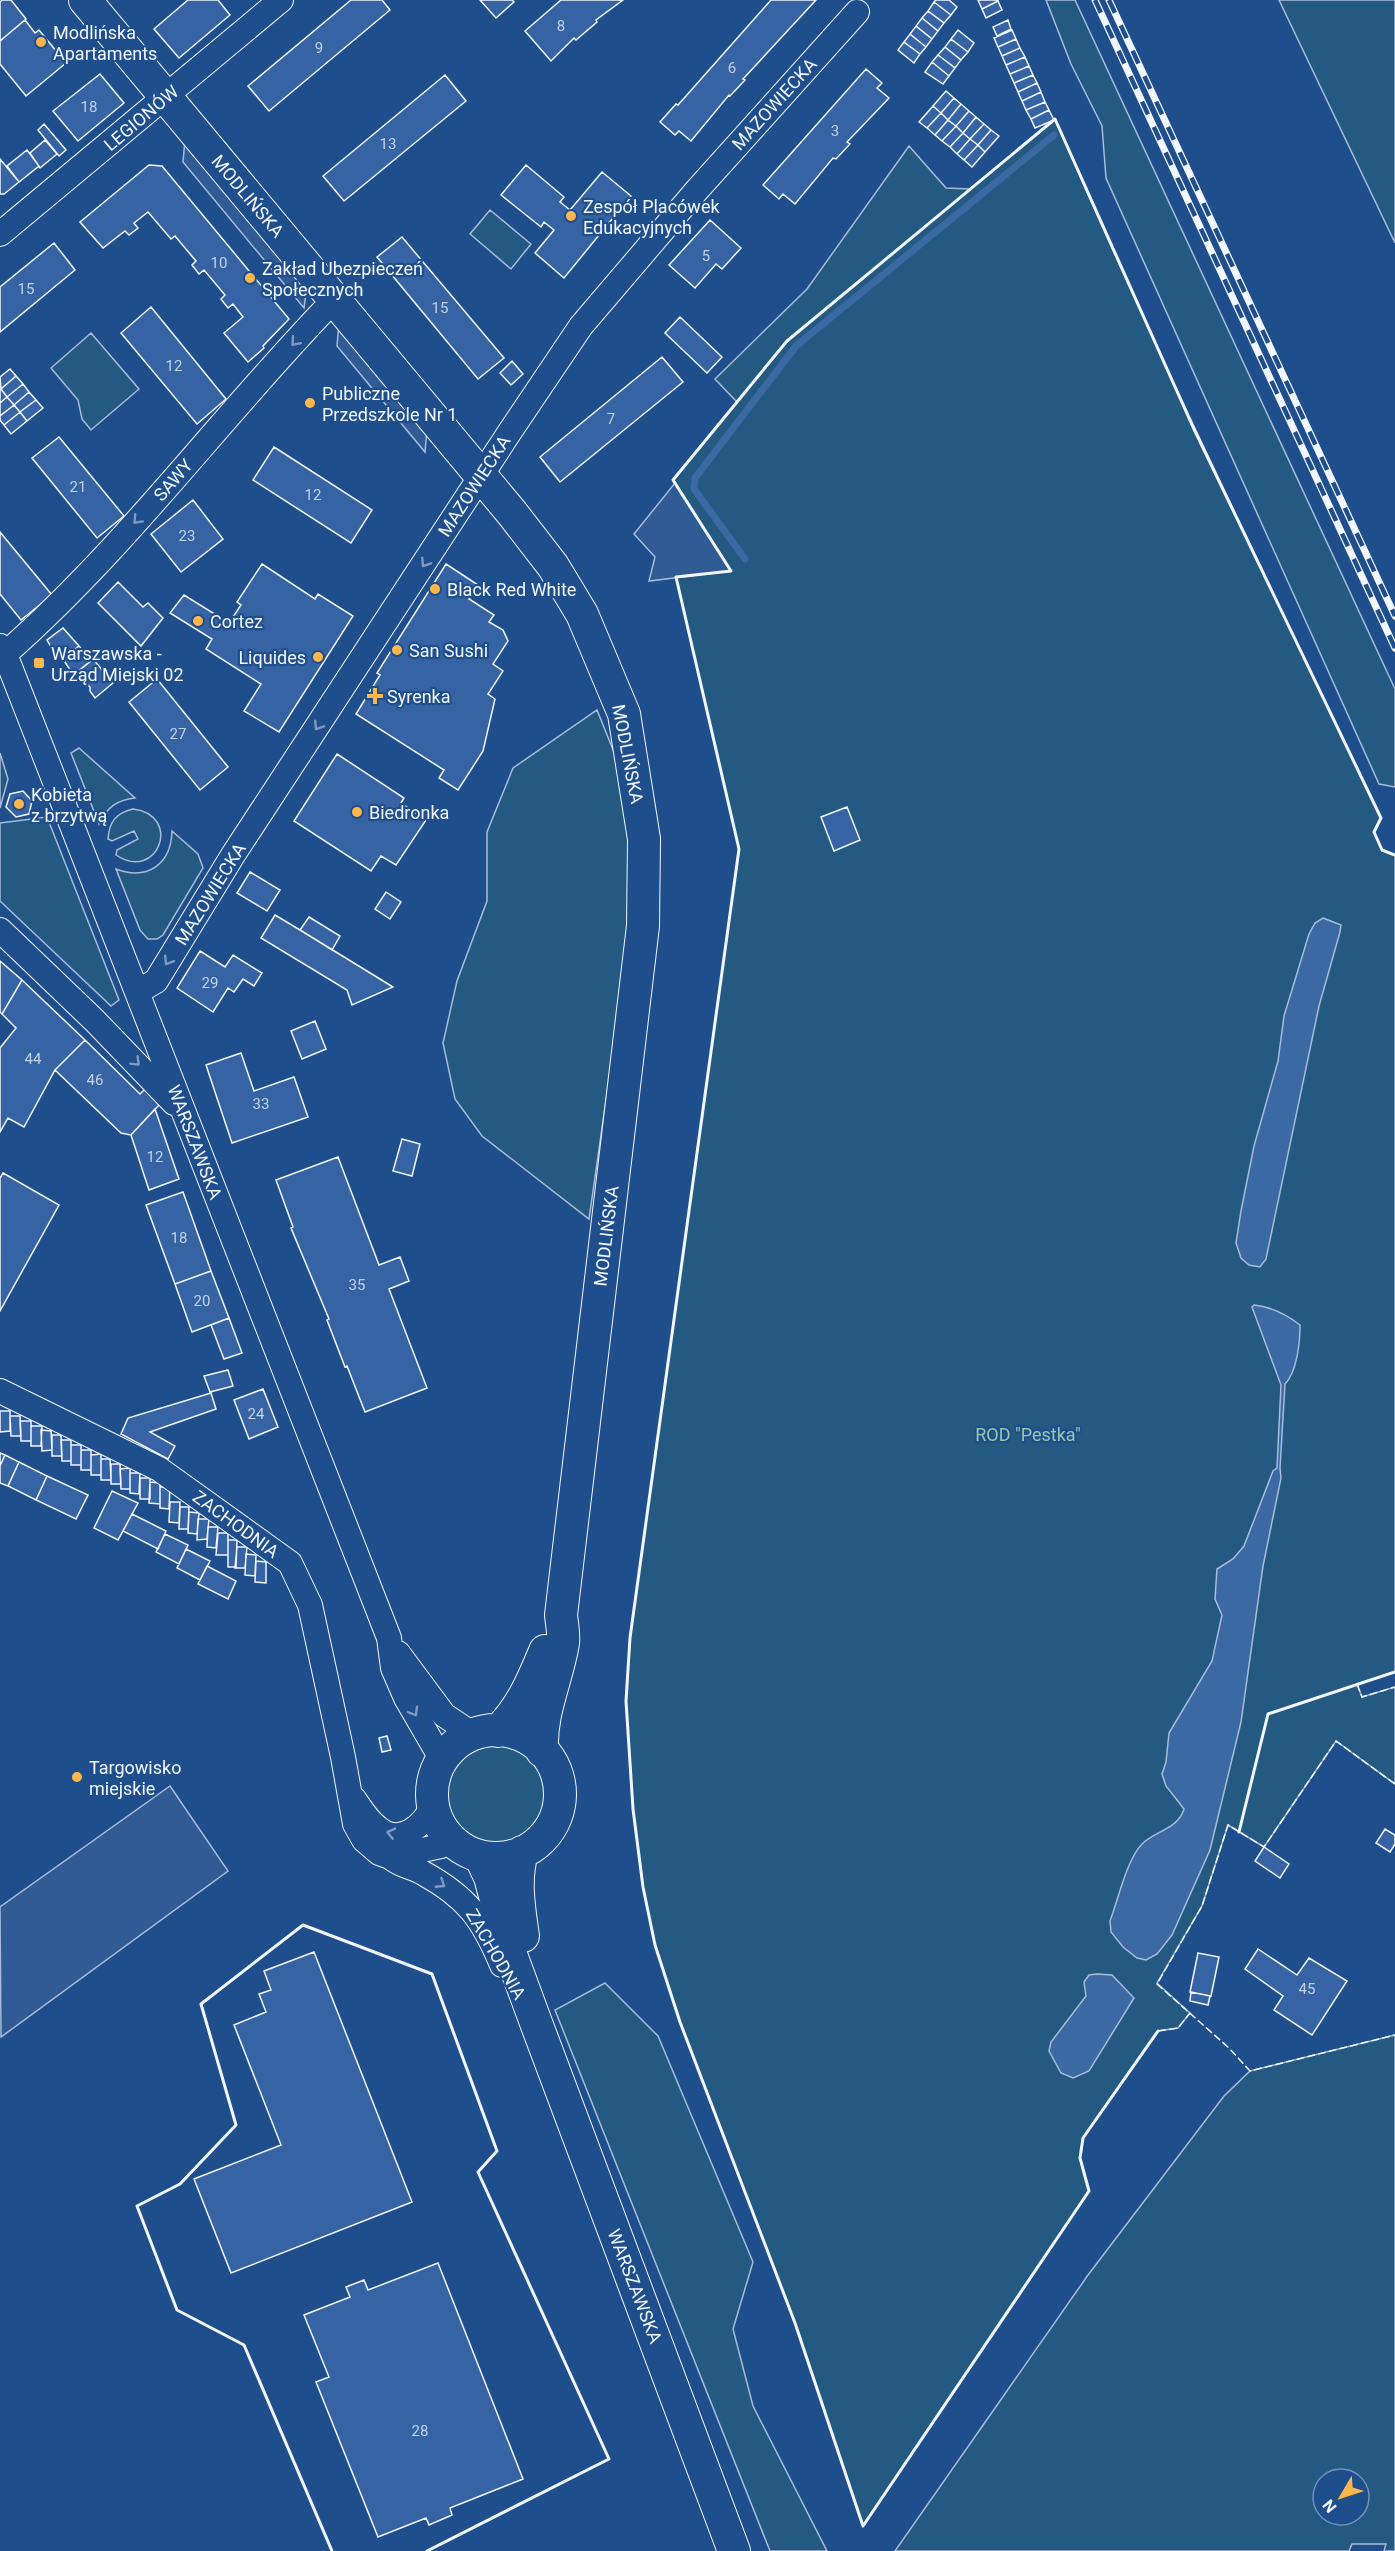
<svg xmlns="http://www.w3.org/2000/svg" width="1395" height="2551" font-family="Roboto,sans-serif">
  <rect width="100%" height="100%" fill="#1f4e8c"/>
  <path fill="#245a82" stroke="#a8bbd7" stroke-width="1.5" fill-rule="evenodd" d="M1046 0H1075L1395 689V787L1379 784 1106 178 1102 126 1071 64Z
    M1279 0H1395V243Z
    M1055 119C1157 355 1270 586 1381 818L1374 832 1382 850 1395 855V1672L1357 1684 1362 1697 1395 1687V1784L1336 1741 1264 1847 1228 1825 1202 1906 1157 1983 1190 2013 1178 2028 1158 2031 1083 2138 1080 2158 1089 2191 863 2526 795 2323 680 2022 655 1945 643 1887 633 1809 626 1701 630 1638 739 849 676 577 731 571 673 480 737 402 715 379 807 289 909 146 946 188 970 189Z
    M490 210 531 244 511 269 470 234Z
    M91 333 139 389 91 430 82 419 78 400 51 368Z
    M597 710 622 772 635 841 632 918 589 1219 482 1136 455 1099 443 1043 457 981 487 901V832L513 768Z
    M79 748 135 798C117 800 107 807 99 824L71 753Z
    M0 753 8 779 0 808Z
    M133 809C183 815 158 883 116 855L117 850 138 839 134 831 112 841 108 839C109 822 116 813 133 809Z
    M47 817 119 1000 111 1006 0 901V823Z
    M172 831 198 854 203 868 163 935 157 939H148L140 930 116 869C148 881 171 864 172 831Z
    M447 1795a49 49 0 1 1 98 0a49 49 0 1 1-98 0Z
    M605 1983 658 2036 753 2262 733 2329 753 2406 827 2551H770L555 2010Z
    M1395 2035V2551H1384L1386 2544H1352L1349 2551H895L1088 2275 1224 2096 1250 2071ZM1323 2479H1359V2515H1323Z"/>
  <path fill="#305b95" stroke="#a8bbd7" stroke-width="1.5" d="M185 139 307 285 304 308 183 162Z
    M339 323 427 429 425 452 337 346Z
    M675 483 731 571 649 581 655 557 634 534Z
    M170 1786 228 1871 1 2037 0 1907Z"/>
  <path fill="#3b69a3" stroke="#a8bbd7" stroke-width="1.5" d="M1323 918 1341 925 1340 932 1319 1006 1266 1259 1260 1267 1249 1265 1241 1258 1236 1243 1241 1211 1254 1146 1278 1061 1284 1016 1309 934 1315 923Z
    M1254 1305C1272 1307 1286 1314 1300 1325 1300 1342 1297 1372 1285 1384L1280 1468 1281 1478 1263 1566 1241 1722 1210 1850 1172 1935 1157 1954 1146 1960 1137 1958 1123 1947 1111 1932 1110 1921C1118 1900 1127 1859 1142 1844 1155 1831 1178 1829 1184 1809L1166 1786 1162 1774 1166 1762 1169 1733 1212 1661 1222 1615 1215 1599 1217 1569 1233 1559 1244 1546 1273 1471 1277 1468 1281 1385 1252 1307Z
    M1097 1974 1112 1975 1134 1998 1089 2071 1073 2078 1061 2073 1049 2051 1051 2042 1086 1996 1084 1982 1089 1975Z"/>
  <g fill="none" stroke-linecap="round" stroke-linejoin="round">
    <path stroke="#3b69a3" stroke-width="7" d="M745 559 694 489 695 478 796 346 1054 135"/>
  </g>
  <path fill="#3563a3" stroke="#f2f6ff" stroke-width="1.5" d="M2 0H11L26 19 0 41V2Z
    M188 0H218L230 15 179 58 154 29Z
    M351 0H382L390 10 269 111 248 86Z
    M480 0H512L514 2 496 18Z
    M561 0H623L596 20 597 22 576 40 574 38 551 61 525 31Z
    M771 0H816L743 79 745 80 730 96 729 95 691 141 679 131 675 135 660 122 676 104 678 105Z
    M936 0H949L957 7 951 15 934 2Z
    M978 0H998V1L982 9Z
    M998 1 1002 10 986 18 982 9Z
    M934 2 951 15 944 23 928 11Z
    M928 11 944 23 938 31 922 18Z
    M922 18 938 31 932 39 916 26Z
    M25 20 35 33 39 30 66 63 26 96 0 64V41Z
    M1008 20 1011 29 997 36 993 27Z
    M916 26 932 39 926 47 910 34Z
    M958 30 974 43 968 52 951 39Z
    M1012 30 1016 39 998 47 994 38Z
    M910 34 926 47 920 54 904 42Z
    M951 39 968 52 961 60 945 47Z
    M1016 39 1020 48 1002 56 998 47Z
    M904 42 920 54 914 63 898 50Z
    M945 47 961 60 955 68 938 55Z
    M1020 48 1025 57 1006 65 1002 56Z
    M938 55 955 68 949 76 932 62Z
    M1025 57 1029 66 1010 74 1006 65Z
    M932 62 949 76 943 84 925 72Z
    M1029 66 1033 75 1014 83 1010 74Z
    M866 69 882 83 877 88 889 98 847 142 850 144 836 159 833 158 795 204 783 194 779 199 763 185Z
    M100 74 124 103 78 141 53 111Z
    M445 75 466 101 344 201 323 176Z
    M1033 75 1037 83 1018 92 1014 83Z
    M1037 83 1041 92 1022 101 1018 92Z
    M946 91 954 98 941 113 933 106Z
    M1041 92 1045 102 1026 110 1022 101Z
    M954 98 961 104 948 120 941 113Z
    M1045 102 1049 110 1031 119 1026 110Z
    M961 104 969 111 956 126 948 120Z
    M933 106 941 113 927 128 919 122Z
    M1049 110 1054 120 1035 128 1031 119Z
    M969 111 976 117 963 133 956 126Z
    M941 113 948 120 935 135 927 128Z
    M976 117 984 124 970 139 963 133Z
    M948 120 956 126 942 141 935 135Z
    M44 124 66 150 59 156 38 130Z
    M984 124 991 130 978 145 970 139Z
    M956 126 963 133 950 147 942 141Z
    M991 130 999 136 985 152 978 145Z
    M963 133 970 139 957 154 950 147Z
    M970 139 978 145 964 160 957 154Z
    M45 140 57 154 40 168 30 153Z
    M978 145 985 152 972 167 964 160Z
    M27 150 39 166 19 182 7 166Z
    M0 159 19 182 4 194H0Z
    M149 165 162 166 289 319 263 346 264 348 248 362 224 333 243 317 233 304 228 308 221 299 225 295 204 270 199 274 192 265 196 261 175 236 171 239 148 212 134 223 138 228 129 235 125 231 103 248 80 222Z
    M526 165 564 197 560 202 570 210 602 172 631 196 564 278 535 253 554 230 544 222 541 227 501 195Z
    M710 220 741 248 722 269 716 264 695 288 669 265Z
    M402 237 504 358 478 379 377 257Z
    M54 243 75 270 0 332V287Z
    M151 307 226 399 197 424 121 333Z
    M680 317 722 357 707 373 665 333Z
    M662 357 683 382 560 482 540 457Z
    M512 361 523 374 511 385 500 373Z
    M10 369 16 376 1 389 0 377Z
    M16 376 23 384 7 397 1 389Z
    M23 384 29 392 14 405 7 397Z
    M1 389 7 397 0 403V390Z
    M29 392 36 400 20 412 14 405Z
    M7 397 14 405 0 416V403Z
    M36 400 43 408 27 421 20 412Z
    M14 405 20 412 4 425 0 420V416Z
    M20 412 27 421 11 434 4 425Z
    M59 437 124 516 97 538 32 458Z
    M274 447 372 510 351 543 253 480Z
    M193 500 223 539 181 572 151 534Z
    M0 532 52 595 21 620 0 594Z
    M262 564 315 599 318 594 353 616 279 732 244 711 261 684 206 649 212 639 170 613 184 595 229 623 241 605 237 602Z
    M446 564 478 585 469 599 494 615 489 622 503 630 508 641 493 664 503 671 488 694 495 699 483 751 458 790 439 778 444 770 356 714 380 675 377 673Z
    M118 582 143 607 148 603 163 618 141 646 98 603Z
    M63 628 79 646 63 659 51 647 47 640Z
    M79 646 91 661 76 673H72L63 659Z
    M93 659 113 683 95 698 90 691V687L76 673Z
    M157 679 228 767 200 790 129 702Z
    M337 754 404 798 401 803 426 820 396 865 381 856 371 871 294 821Z
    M23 791 32 801 29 814 16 817 6 807 10 794Z
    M847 807 860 840 834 851 821 817Z
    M250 872 280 890 267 911 237 893Z
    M386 892 401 902 390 919 375 909Z
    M275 915 300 930 393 987 352 1005 347 990 261 938Z
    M309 917 340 936 332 950 300 930Z
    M200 951 225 967 233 955 262 973 254 986 243 979 234 992 228 988 213 1012 177 988Z
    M0 961 22 980 2 1014 0 1012Z
    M22 980 85 1040 55 1070 24 1127 8 1118 0 1132V1048L16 1028 2 1014Z
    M315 1021 326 1049 302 1059 291 1031Z
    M85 1040 140 1094 145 1089 160 1104 131 1135 121 1133 55 1070Z
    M241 1053 254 1091 294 1077 308 1117 232 1143 206 1065Z
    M155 1109 179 1179 149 1190 131 1135Z
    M402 1139 420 1144 412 1176 393 1171Z
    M338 1157 379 1265 400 1257 409 1281 389 1289 427 1388 365 1412 347 1366 345 1367 327 1320 329 1319 291 1228 293 1227 276 1180Z
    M3 1173 59 1205 0 1311V1178Z
    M183 1192 211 1271 175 1284 146 1205Z
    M211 1271 229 1318 192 1332 175 1284Z
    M229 1318 242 1353 224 1359 211 1325Z
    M228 1370 233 1386 210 1392 204 1376Z
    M263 1389 278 1427 249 1439 234 1400Z
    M211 1393 216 1409 150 1432 175 1446 168 1459 121 1434 128 1418Z
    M0 1411H10V1431L0 1432Z
    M10 1416H20L21 1436H11Z
    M20 1421H31V1441H21Z
    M31 1426H42L41 1446H31Z
    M41 1430 51 1431 52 1450 42 1451Z
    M52 1435H61L62 1456H52Z
    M61 1440H71V1461H62Z
    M71 1445H81V1465H71Z
    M81 1450H91V1470H81Z
    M0 1453 5 1455 0 1466Z
    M101 1454V1475H91V1455Z
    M5 1455 19 1462 8 1486 0 1483V1466Z
    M101 1459H110L111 1480H101Z
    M19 1462 47 1476 36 1500 8 1486Z
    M111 1464H120L121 1484H111Z
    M130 1468V1489H121L120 1469Z
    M130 1473H140L139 1494 130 1493Z
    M47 1476 88 1495 76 1519 36 1500Z
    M140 1478H150V1499H140Z
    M150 1482 160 1483V1504L149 1503Z
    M160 1487H170L169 1509 160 1508Z
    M112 1491 138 1503 118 1540 94 1528Z
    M170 1502H180L179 1523 169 1522Z
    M180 1507H189L188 1529H179Z
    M189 1512 199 1513 197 1534 188 1533Z
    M132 1514 166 1531 158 1549 123 1531Z
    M198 1519H209L207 1539 197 1540Z
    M208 1527H218L216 1548 207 1547Z
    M218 1533H228V1555H216Z
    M165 1534 188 1545 179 1564 156 1552Z
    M228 1540H237L236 1567H228Z
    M237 1547H247L245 1568H235Z
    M186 1549 210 1561 200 1580 177 1568Z
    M246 1554 256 1555 255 1576 245 1575Z
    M256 1561 266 1562V1583L255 1582Z
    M207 1566 236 1581 228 1599 198 1584Z
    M387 1736 391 1750 382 1752 379 1738Z
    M1385 1829 1395 1835V1844L1390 1852 1376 1843Z
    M1264 1847 1289 1864 1280 1878 1255 1861Z
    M1258 1949 1297 1975 1309 1958 1347 1981 1312 2035 1274 2010 1283 1996 1245 1969Z
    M314 1952 412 2202 231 2273 194 2179 281 2145 234 2025 266 2012 259 1994 271 1990 264 1971Z
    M1198 1953 1219 1957 1211 1996 1190 1992Z
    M1191 1992 1210 1996 1208 2005 1190 2001Z
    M438 2263 523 2479 450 2508 452 2515 429 2525 426 2518 378 2537 316 2382 329 2377 304 2315 350 2297 346 2287 364 2280 368 2290Z"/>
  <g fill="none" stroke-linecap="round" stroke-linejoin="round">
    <defs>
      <path id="minor" d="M0 234 281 0
        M0 646 5 654 389 1638 393 1668 406 1698 442 1760
        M5 654C127 547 222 415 334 300
        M0 930 94 1020 174 1103
        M137 992 156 981 233 855 509 433 581 326 697 190 857 12
        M0 1391 159 1469 290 1563 310 1605 343 1757 355 1824 364 1840 379 1853 390 1857 441 1846 451 1840
        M398 1653 444 1715 474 1735
        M354 1799C361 1809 368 1821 378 1828 400 1847 424 1825 433 1805
        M390 1857C404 1868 410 1865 423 1873 467 1897 483 1919 502 1965"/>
      <path id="major" d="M85 0 512 513 553 566 582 614 624 714 644 839 643 926 561 1615C562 1624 564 1634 563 1643 557 1680 540 1712 542 1751
        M432 1794a64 64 0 1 1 128 0a64 64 0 1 1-128 0Z
        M498 1731C521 1709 533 1680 545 1651
        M522 1852C514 1881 519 1908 523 1936
        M480 1856 490 1877 510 1952 535 2020 734 2551"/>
    </defs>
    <use href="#minor" stroke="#f2f6ff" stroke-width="26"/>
    <use href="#major" stroke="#f2f6ff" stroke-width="34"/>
    <use href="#minor" stroke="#1f4e8c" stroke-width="24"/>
    <use href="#major" stroke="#1f4e8c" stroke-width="32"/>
    <defs>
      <path id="rail" d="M1095 0 1395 648
        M1109 0 1395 616"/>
    </defs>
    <use href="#rail" stroke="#f2f6ff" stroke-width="7"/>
    <use href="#rail" stroke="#1f4e8c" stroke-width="4.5" stroke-dasharray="14" stroke-linecap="butt"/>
    <path stroke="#f2f6ff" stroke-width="1.5" stroke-dasharray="8 3" stroke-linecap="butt" d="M1357 1684 1362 1697 1395 1687
      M1395 1784 1336 1741 1264 1847 1228 1825 1202 1906 1157 1984 1229 2048 1250 2071 1395 2035
      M1158 2031 1178 2028 1190 2013"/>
    <path stroke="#f2f6ff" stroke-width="3" d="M1239 1832 1268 1714 1395 1672
      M1158 2031 1083 2138 1080 2158 1089 2191 863 2526 795 2323 680 2022 655 1945 643 1887 633 1809 626 1701 630 1638 739 849 676 577 731 571 673 480 787 341 1055 119 1193 427 1381 818 1374 832 1382 850 1395 855
      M332 2551 244 2345 177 2310 137 2206 180 2184 236 2125 201 2004 303 1925 432 1974 497 2151 478 2172 609 2459 427 2551"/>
  </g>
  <defs><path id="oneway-chevron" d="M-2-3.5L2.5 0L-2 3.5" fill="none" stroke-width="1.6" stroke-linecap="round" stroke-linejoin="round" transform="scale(1.5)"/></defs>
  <g stroke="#7e9ac0">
    <use href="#oneway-chevron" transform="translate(295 342) rotate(131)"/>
    <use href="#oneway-chevron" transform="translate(137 520) rotate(133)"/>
    <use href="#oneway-chevron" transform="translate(425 563) rotate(123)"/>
    <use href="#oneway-chevron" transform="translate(318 726) rotate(123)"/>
    <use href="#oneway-chevron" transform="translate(168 961) rotate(122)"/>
    <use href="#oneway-chevron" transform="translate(136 1062) rotate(45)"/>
    <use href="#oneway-chevron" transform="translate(414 1712) rotate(60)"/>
    <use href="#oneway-chevron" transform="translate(391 1833) rotate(-167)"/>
    <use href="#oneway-chevron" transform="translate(441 1884) rotate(33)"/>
  </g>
  <g fill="#ffb74d" stroke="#1f4e8c" stroke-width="2">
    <circle cx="41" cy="42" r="6"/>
    <circle cx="571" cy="216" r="6"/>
    <circle cx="250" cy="278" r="6"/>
    <circle cx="310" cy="403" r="6"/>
    <circle cx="435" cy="589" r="6"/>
    <circle cx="198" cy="621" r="6"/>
    <circle cx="397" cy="650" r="6"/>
    <circle cx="318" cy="657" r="6"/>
    <rect x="33" y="657" width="12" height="12" rx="3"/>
    <path d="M372 687h6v6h6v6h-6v6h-6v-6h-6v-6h6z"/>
    <circle cx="19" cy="804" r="6"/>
    <circle cx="357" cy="812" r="6"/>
    <circle cx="77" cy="1777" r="6"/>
  </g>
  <g text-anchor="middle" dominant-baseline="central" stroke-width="4.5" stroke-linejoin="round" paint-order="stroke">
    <g font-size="15" fill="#c3d1e8">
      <text x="561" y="26">8</text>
      <text x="319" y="48">9</text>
      <text x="732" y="68">6</text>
      <text x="89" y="107">18</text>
      <text x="835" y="131">3</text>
      <text x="388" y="144">13</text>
      <text x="706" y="256">5</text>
      <text x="219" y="263">10</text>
      <text x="26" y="289">15</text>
      <text x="440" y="308">15</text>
      <text x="174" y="366">12</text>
      <text x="611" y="419">7</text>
      <text x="78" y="487">21</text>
      <text x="313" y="495">12</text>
      <text x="187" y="536">23</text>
      <text x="178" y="734">27</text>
      <text x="210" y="983">29</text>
      <text x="33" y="1059">44</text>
      <text x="95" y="1080">46</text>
      <text x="261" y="1104">33</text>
      <text x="155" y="1157">12</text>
      <text x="179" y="1238">18</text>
      <text x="357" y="1285">35</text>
      <text x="202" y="1301">20</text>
      <text x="256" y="1414">24</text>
      <text x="1307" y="1989">45</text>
      <text x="420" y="2431">28</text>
    </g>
    <g font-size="18" fill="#f2f6ff" stroke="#1f4e8c" text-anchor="start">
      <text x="53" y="32">Modlińska<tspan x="53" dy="21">Apartaments</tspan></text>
      <text x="583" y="206">Zespół Placówek<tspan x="583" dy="21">Edukacyjnych</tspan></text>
      <text x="262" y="268">Zakład Ubezpieczeń<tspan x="262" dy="21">Społecznych</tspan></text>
      <text x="322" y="393">Publiczne<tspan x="322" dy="21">Przedszkole Nr 1</tspan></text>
      <text x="447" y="589">Black Red White</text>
      <text x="210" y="621">Cortez</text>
      <text x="409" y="650">San Sushi</text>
      <text x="51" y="653">Warszawska -<tspan x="51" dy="21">Urząd Miejski 02</tspan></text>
      <text x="306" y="657" text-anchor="end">Liquides</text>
      <text x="387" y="696">Syrenka</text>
      <text x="31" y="794">Kobieta<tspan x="31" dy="21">z brzytwą</tspan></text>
      <text x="369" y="812">Biedronka</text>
      <text x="89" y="1767">Targowisko<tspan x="89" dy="21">miejskie</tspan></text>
    </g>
    <g font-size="18" fill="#f2f6ff" stroke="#1f4e8c">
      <text transform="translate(774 104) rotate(-48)">MAZOWIECKA</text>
      <text transform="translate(141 118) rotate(-40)">LEGIONÓW</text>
      <text transform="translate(248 196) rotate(50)">MODLIŃSKA</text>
      <text transform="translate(173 480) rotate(-49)">SAWY</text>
      <text transform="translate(474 486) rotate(-57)">MAZOWIECKA</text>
      <text transform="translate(628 754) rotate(79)">MODLIŃSKA</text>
      <text transform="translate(210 894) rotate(-58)">MAZOWIECKA</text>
      <text transform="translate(195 1142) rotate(69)">WARSZAWSKA</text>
      <text transform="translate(606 1236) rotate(-83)">MODLIŃSKA</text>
      <text transform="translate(236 1524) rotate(36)">ZACHODNIA</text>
      <text transform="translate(496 1954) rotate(60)">ZACHODNIA</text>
      <text transform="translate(635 2286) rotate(69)">WARSZAWSKA</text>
    </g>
    <g font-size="18" fill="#97c8a6" stroke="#1f4e8c">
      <text x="1028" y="1434">ROD "Pestka"</text>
    </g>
  </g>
  <g transform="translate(1341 2497) rotate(231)"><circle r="28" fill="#1f4e8c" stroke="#7391ba" stroke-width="1.5"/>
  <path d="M0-4.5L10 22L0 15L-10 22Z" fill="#ffb74d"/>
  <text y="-9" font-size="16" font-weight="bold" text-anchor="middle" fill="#f2f6ff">N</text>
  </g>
</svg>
